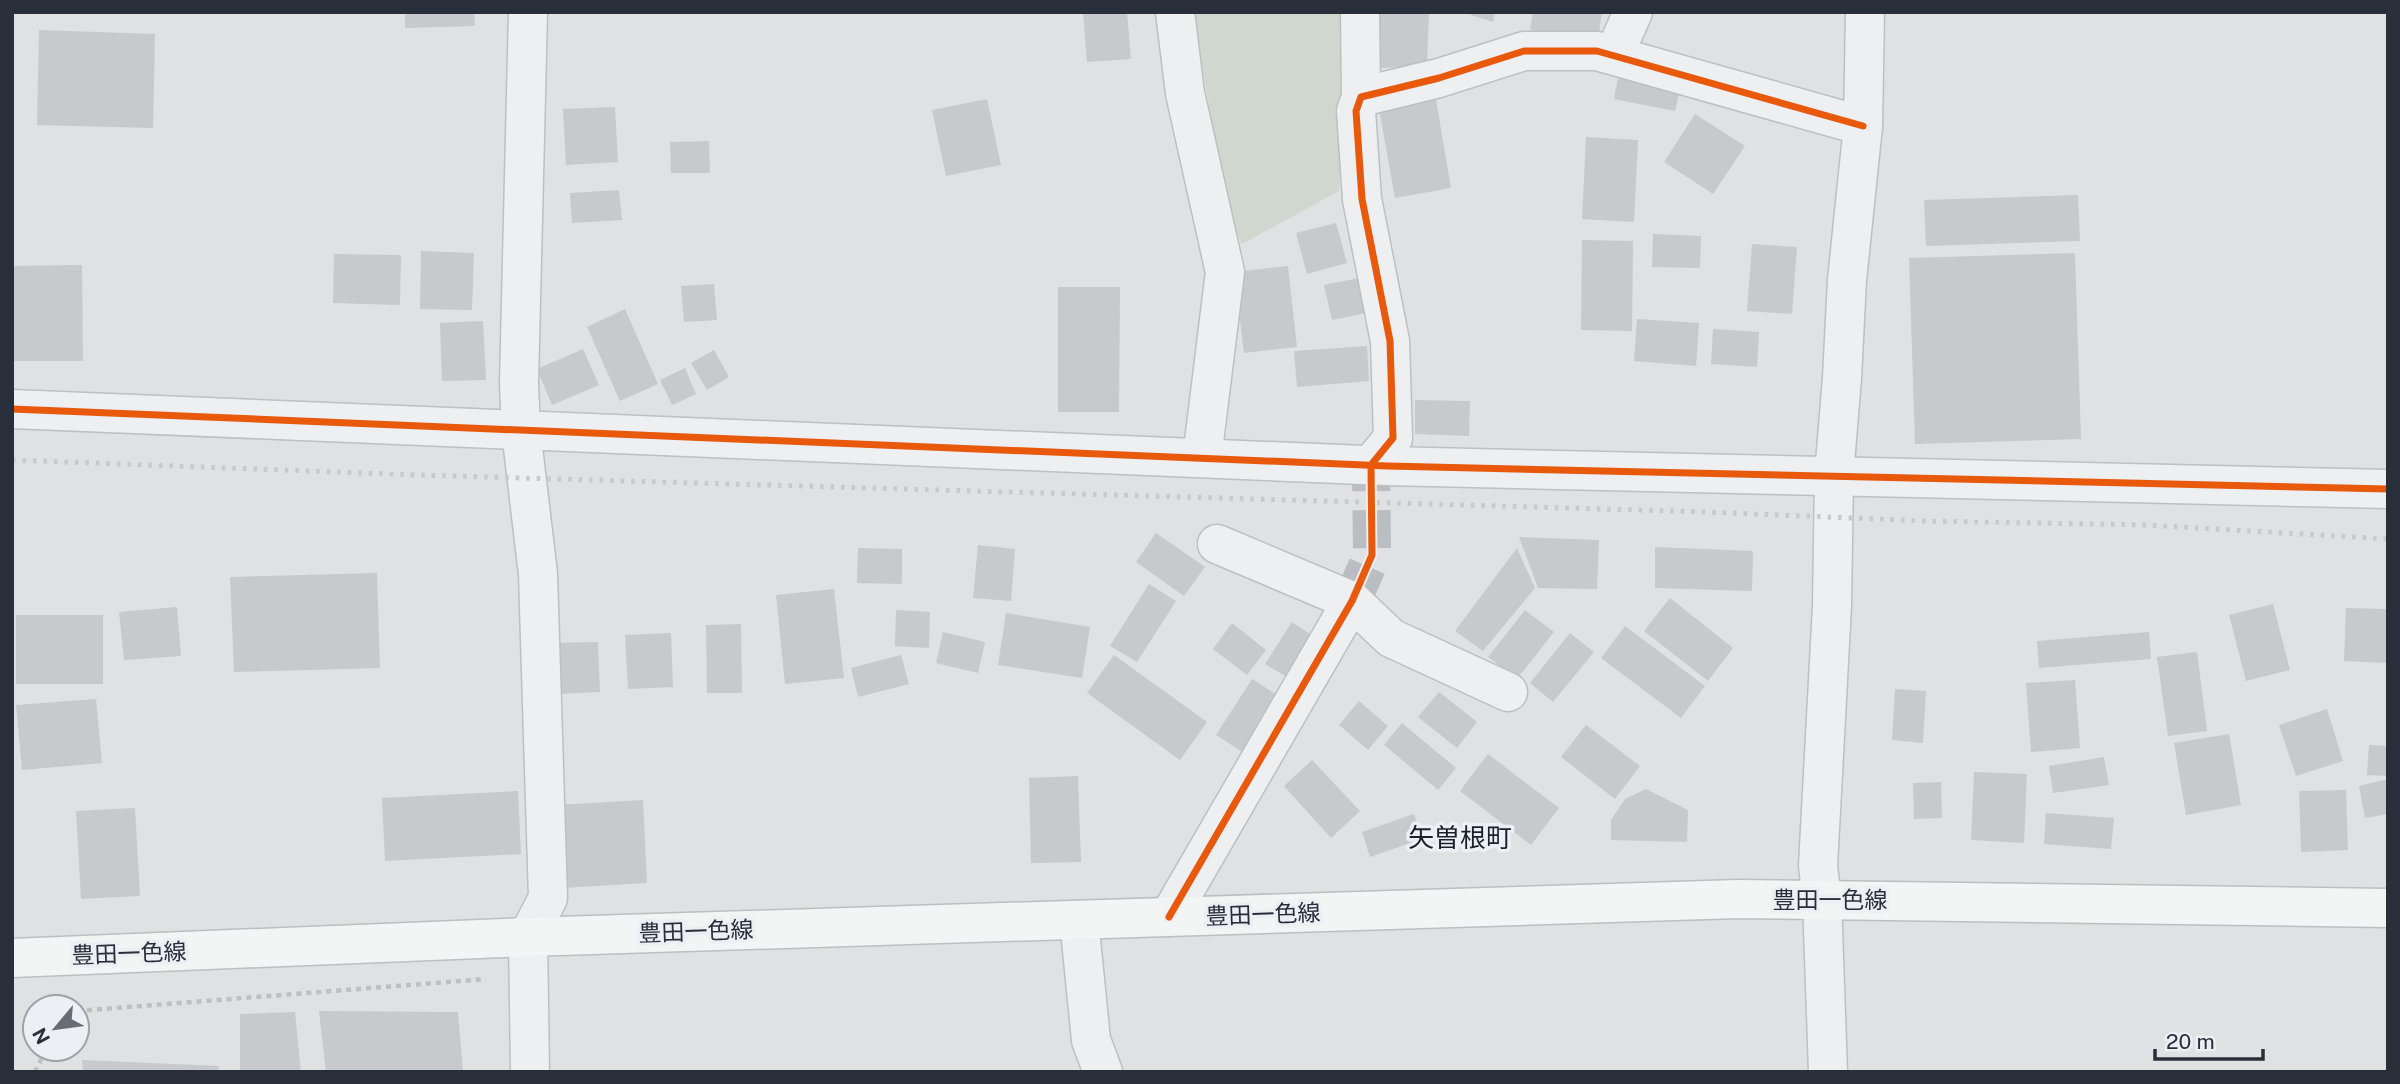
<svg xmlns="http://www.w3.org/2000/svg" width="2400" height="1084" font-family="'Public Sans','Noto Sans JP',sans-serif">
  <rect width="100%" height="100%" fill="#dfe1e3"/>
  <path fill="#d0d7cf" d="M1193 12H1349L1339 191 1242 244 1228 215Z"/>
  <path fill="#c7c9cc" d="M405 12H474L475 26 405 28Z
    M1083 12H1127L1131 59 1087 62Z
    M1370 12H1429L1427 65 1369 69Z
    M1462 12H1495L1493 22Z
    M1533 12H1602L1598 40 1530 30Z
    M39 30 155 34 153 128 37 125Z
    M1619 72 1681 85 1675 111 1614 99Z
    M1435 94 1451 188 1395 198 1378 103Z
    M987 99 1001 165 946 176 932 110Z
    M615 107 618 162 566 165 563 109Z
    M1695 114 1745 146 1713 194 1664 162Z
    M1586 137 1638 140 1634 222 1582 219Z
    M709 141 710 173H671L670 142Z
    M619 190 622 220 572 223 570 193Z
    M2078 195 2080 241 1926 246 1924 200Z
    M1336 223 1347 263 1307 274 1296 233Z
    M1653 234 1701 236 1700 268 1652 267Z
    M1582 240 1633 241 1632 331 1581 330Z
    M1752 244 1797 247 1792 314 1747 311Z
    M421 251 474 253 472 310 420 309Z
    M2075 253 2081 439 1915 444 1909 258Z
    M334 254 401 255 400 305 333 303Z
    M82 265 83 361H12V266Z
    M1288 266 1297 347 1244 353 1234 272Z
    M1359 278 1367 313 1332 320 1324 285Z
    M714 284 717 320 684 322 681 286Z
    M1058 287H1120L1119 412H1058Z
    M625 309 658 384 620 401 587 327Z
    M1637 319 1699 323 1696 366 1634 361Z
    M483 321 486 380 442 381 440 323Z
    M1713 329 1759 332 1757 367 1711 364Z
    M1367 346 1369 381 1297 387 1294 351Z
    M583 349 599 385 552 405 537 369Z
    M714 350 729 377 707 390 691 363Z
    M685 368 696 394 672 405 660 380Z
    M1415 400 1470 401 1469 436 1415 434Z
    M1156 533 1205 567 1184 596 1136 562Z
    M1519 537 1599 540 1597 589 1538 588Z
    M978 545 1015 549 1011 601 973 598Z
    M1655 547 1753 551 1752 591 1655 588Z
    M858 548 902 549V584L857 583Z
    M1517 548 1535 588 1483 651 1455 631Z
    M377 573 380 668 234 672 230 577Z
    M1149 584 1176 601 1137 662 1110 646Z
    M834 589 844 678 785 684 776 595Z
    M1670 598 1733 648 1708 681 1644 631Z
    M2273 604 2290 670 2246 681 2229 615Z
    M177 607 181 656 124 660 119 612Z
    M2346 608 2388 609V663L2344 661Z
    M896 610 930 612 929 648 895 646Z
    M1525 610 1554 632 1517 679 1488 657Z
    M1006 613 1090 627 1082 678 998 665Z
    M16 615H103V684H16Z
    M1292 622 1316 638 1290 679 1265 664Z
    M1232 623 1266 650 1247 675 1213 649Z
    M741 624 742 693H707L706 625Z
    M1625 626 1705 686 1681 718 1601 658Z
    M943 632 985 642 978 673 936 663Z
    M2149 632 2151 659 2039 668 2037 641Z
    M671 633 673 687 628 689 625 635Z
    M1570 633 1594 652 1553 702 1530 683Z
    M598 642 600 692 556 694 554 643Z
    M2197 652 2207 731 2168 736 2157 657Z
    M901 655 909 684 858 697 851 668Z
    M1114 655 1207 722 1180 760 1087 693Z
    M1252 679 1280 697 1244 753 1216 735Z
    M2075 680 2080 748 2031 752 2026 683Z
    M1895 689 1926 691 1923 743 1892 740Z
    M1439 692 1477 722 1457 748 1418 717Z
    M96 699 102 763 22 770 16 705Z
    M1359 701 1388 726 1368 750 1339 725Z
    M2327 709 2343 761 2296 776 2279 725Z
    M1402 723 1456 768 1438 790 1384 745Z
    M1586 725 1640 766 1615 799 1561 757Z
    M2229 734 2241 805 2186 815 2174 743Z
    M2369 745 2388 746V776L2367 775Z
    M1488 754 1559 808 1531 845 1460 791Z
    M2104 757 2109 785 2053 793 2049 766Z
    M1312 760 1360 811 1331 838 1284 786Z
    M1974 772 2027 774 2024 843 1971 840Z
    M1078 776 1081 862 1031 863 1029 778Z
    M2388 779V814L2365 818 2359 786Z
    M1941 782 1942 818 1914 819 1913 783Z
    M1646 789 1688 810 1687 842 1611 840V820L1625 799Z
    M2346 790 2348 850 2301 852 2299 791Z
    M518 791 521 854 385 861 382 798Z
    M643 800 647 883 562 888 557 805Z
    M135 808 140 896 81 899 76 811Z
    M2046 813 2114 818 2111 849 2044 844Z
    M1414 814 1422 839 1370 857 1362 832Z
    M319 1011 458 1012 463 1072H326Z
    M295 1012 301 1072H240V1014Z
    M82 1060 219 1066 218 1072H83Z"/>
  <g fill="none" stroke-linecap="round" stroke-linejoin="round">
    <path stroke="#babdc1" stroke-width="38" stroke-dasharray="38 19" stroke-linecap="butt" d="M1352 601 1372 555 1371 465"/>
    <defs>
      <path id="minor" d="M528 12 519 383 521 431 538 574 548 898 528 937 530 1072
        M1175 12 1185 93 1225 272 1202 458
        M1360 12 1361 97
        M1614 55 1633 12
        M12 409 1388 466 2388 489
        M1371 465 1393 438 1390 341 1362 199 1356 111 1361 97 1439 78 1524 51H1597L1863 126
        M1217 544 1352 601 1391 638 1508 692
        M1822 899 1828 1072
        M1169 917 1352 601
        M1079 920 1091 1040 1103 1072"/>
      <path id="tertiary" d="M1822 899 1818 866 1832 606 1834 475 1842 378 1847 280 1863 126 1865 12"/>
      <path id="primary" d="M12 958 528 937 1738 899 2388 908"/>
    </defs>
    <use href="#minor" stroke="#bdbfc1" stroke-width="41"/>
    <use href="#tertiary" stroke="#bdbfc1" stroke-width="41"/>
    <use href="#primary" stroke="#bcbec1" stroke-width="41"/>
    <path stroke="#bdbfc3" stroke-width="4.5" stroke-dasharray="5 5" stroke-linecap="butt" d="M77 1011 486 979
      M35 1072 46 1049"/>
    <use href="#minor" stroke="#eeeff0" stroke-width="38"/>
    <use href="#tertiary" stroke="#eeeff0" stroke-width="38"/>
    <use href="#primary" stroke="#f3f4f4" stroke-width="38"/>
    <path stroke="#c7c9cb" stroke-width="5" stroke-dasharray="3.5 7" stroke-linecap="butt" d="M12 460 417 475 1706 512 1924 521 2146 525 2388 539"/>
    <defs>
      <path id="cycleway" d="M12 409 1388 466 2388 489
        M1169 917 1352 601 1372 555 1371 465 1393 438 1390 341 1362 199 1356 111 1361 97 1439 78 1524 51H1597L1863 126"/>
    </defs>
    <use href="#cycleway" stroke="#eceff3" stroke-width="11"/>
    <use href="#cycleway" stroke="#e8590c" stroke-width="7"/>
  </g>
  <g text-anchor="middle" dominant-baseline="central" stroke-width="7" stroke-linejoin="round" paint-order="stroke">
    <g font-size="23" fill="#282f3a" stroke="#eceff3">
      <text x="1830" y="899">豊田一色線</text>
      <text transform="translate(1263 914) rotate(-2)">豊田一色線</text>
      <text transform="translate(696 931) rotate(-2)">豊田一色線</text>
      <text transform="translate(129 953) rotate(-2)">豊田一色線</text>
    </g>
    <g font-size="26" fill="#1a212b" stroke="#eceff3">
      <text x="1460" y="837">矢曽根町</text>
    </g>
  </g>
  <rect width="2400" height="1084" fill="none" stroke="#282f3a" stroke-width="28"/>
  <g transform="translate(56 1028) rotate(241)"><circle r="33" fill="#eceff3" stroke="#9ea2a9" stroke-width="2"/>
  <path d="M0-5L12 26L0 18L-12 26Z" fill="#686d75"/>
  <text y="-10" font-size="19" font-weight="bold" text-anchor="middle" fill="#282f3a">N</text>
  </g>
  <path d="M2155 1049v10h108v-10" fill="none" stroke="#282f3a" stroke-width="3.5"/>
  <text x="2166" y="1049" font-size="21" fill="#282f3a" stroke="#eceff3" stroke-width="5" paint-order="stroke">20 m</text>
</svg>
